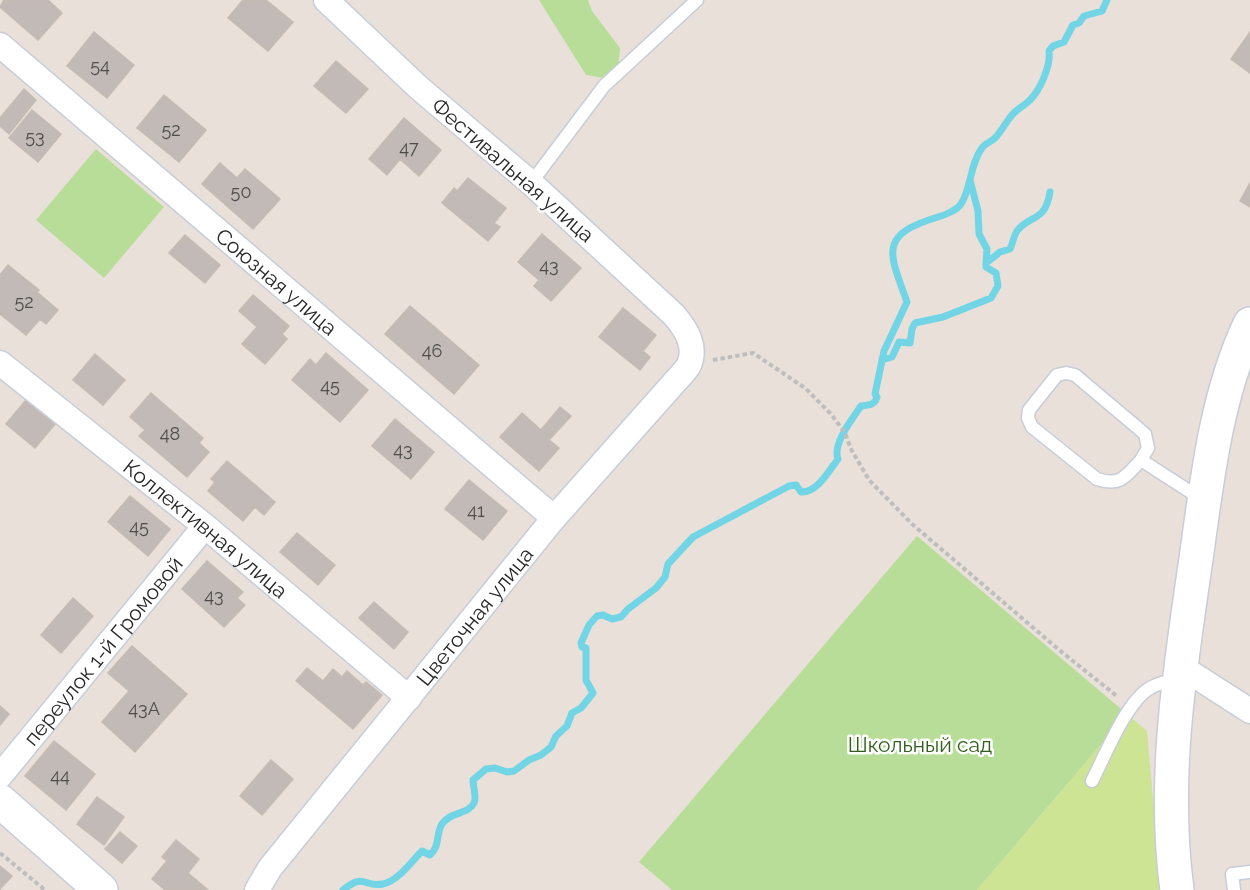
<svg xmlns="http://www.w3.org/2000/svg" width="1250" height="890" font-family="Raleway,sans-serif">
  <rect width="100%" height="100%" fill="#e9e0d9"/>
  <path fill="#b8dd98" d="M539 0H588L592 11 620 48 618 68 604 78 586 75Z
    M96 149 164 207 104 278 36 220Z
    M917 536 1127 714 977 890H672L639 862Z"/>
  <path fill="#cce494" d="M1127 714 1147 731 1161 890H977Z"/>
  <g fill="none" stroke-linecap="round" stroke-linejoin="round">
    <path stroke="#71d5e6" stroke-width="7" d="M970 180 978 211 979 234 987 249 986 263
      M882 360 892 357 899 342 910 343 912 329 915 323 943 317 991 298 998 286 996 273 986 267V263L1000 252 1010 249C1013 243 1014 235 1017 231 1030 214 1045 223 1050 192
      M343 890C365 872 364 888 383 884 397 882 412 861 422 851L430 855C440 847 436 833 442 824 451 811 468 815 474 803 477 796 473 788 473 780L486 769 495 768 507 772 514 771 529 760 541 755 551 747 556 736 567 726 572 713 581 708 593 693 586 680V648L582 647 581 643 589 625 597 616 603 615 612 619 621 617 628 609 656 588 665 577 668 564 693 537 789 486 796 485 801 492C817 493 829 471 838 459 832 444 853 418 861 406 869 405 875 405 877 397L875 394 884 351 907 302C889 252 878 235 938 217 945 215 957 210 961 204 971 189 970 164 982 148 985 143 992 142 996 137 1002 130 1006 122 1012 115 1017 109 1024 106 1030 100 1040 90 1051 66 1049 51L1053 46 1064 42 1073 25 1079 23 1084 16 1102 11 1107 0"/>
  </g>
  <path fill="#c1bab6" stroke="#c4bcb3" stroke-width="1.5" d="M4 0H48L62 13 38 40 0 7Z
    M243 0H266L293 22 268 51 228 18Z
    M94 32 134 65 107 98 67 66Z
    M1250 32V73L1231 59Z
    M336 61 368 89 346 113 314 86Z
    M24 89 36 100 9 134 0 126V118Z
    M164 95 206 130 179 162 137 128Z
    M32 110 61 134 38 162 9 138Z
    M404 118 441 150 419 176 400 159 387 175 369 159Z
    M220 163 237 178 245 169 280 199 253 229 202 184Z
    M468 178 506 208 494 223 500 227 488 241 442 203 454 188 457 191Z
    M1250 183V207L1240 201Z
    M542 234 581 268 551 301 534 286 539 280 518 262Z
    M185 235 220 265 205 283 169 253Z
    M8 265 39 290 37 292 58 310 46 324 40 319 26 335 0 314V275Z
    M253 295 289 326 282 334 287 339 265 364 242 344 257 327 239 311Z
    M410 306 479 365 454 394 385 334Z
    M623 308 656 335 643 351 650 357 640 370 599 337Z
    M326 353 368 390 340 422 292 380 310 359 316 365Z
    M95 354 125 380 103 405 73 380Z
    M151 393 203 438 199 443 209 452 187 477 139 436 145 430 130 417Z
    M26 400 55 424 35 448 6 424Z
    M560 407 571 416 549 440 559 448 539 471 500 437 522 413 541 430Z
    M395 419 434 452 411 479 372 446Z
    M227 461 275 502 264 515 255 507 243 521 208 491 215 482 211 479Z
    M469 480 507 511 483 540 445 509Z
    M130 496 170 529 148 556 108 522Z
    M297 533 335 565 318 585 280 552Z
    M207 561 243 592 237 598 245 605 224 627 182 589Z
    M73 598 93 616 61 653 41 635Z
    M374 602 408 632 394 649 359 618Z
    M132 646 187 694 135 752 102 722 129 691 108 673Z
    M307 668 323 681 333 669 342 677 347 671 363 685 366 682 382 695 353 729 296 681Z
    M0 706 9 714 0 725Z
    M54 741 95 774 66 810 25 776Z
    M271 760 293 779 262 815 240 796Z
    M97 797 124 817 104 845 77 824Z
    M120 832 137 846 122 863 105 849Z
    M176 840 199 859 188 873 208 890H165L152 879 167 861 162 857Z
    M0 866 12 876 0 889Z"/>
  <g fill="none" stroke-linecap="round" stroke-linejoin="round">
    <defs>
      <path id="lane" d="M531 183 604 86 697 0
        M1141 460 1148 448 1145 434 1075 375 1066 373 1057 375 1029 410 1028 418 1032 427 1097 479C1121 487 1126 476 1141 460L1203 500
        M1092 781C1105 756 1126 702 1150 688 1159 683 1167 681 1177 680
        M1234 890 1232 874 1250 872"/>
      <g id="street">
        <path id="s1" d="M0 45 554 518"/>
        <path id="s2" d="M0 363 205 526 409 698"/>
        <path d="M1180 666 1250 711"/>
        <path id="s3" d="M0 776 205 526"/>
        <path id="s4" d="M257 890 270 868 554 518 673 384C678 378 685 372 689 365 697 346 686 329 674 315L531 183 418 87 326 0"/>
      </g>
      <path id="secondary" d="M0 801 101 890
        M1177 890C1162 778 1180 669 1196 559 1207 480 1216 396 1250 324"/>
    </defs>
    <use href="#lane" stroke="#c7cdd8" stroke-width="15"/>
    <use href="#street" stroke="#c7cdd8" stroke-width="27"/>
    <use href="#secondary" stroke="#c7cdd8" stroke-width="36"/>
    <path stroke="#bebebe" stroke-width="4" stroke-dasharray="4.5 3" stroke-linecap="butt" d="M713 360 753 353 805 388 831 414 845 433 851 449 869 480 912 524 1058 649 1118 697
      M0 853 45 890"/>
    <use href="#lane" stroke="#fff" stroke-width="12"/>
    <use href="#street" stroke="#fff" stroke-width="24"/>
    <use href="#secondary" stroke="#fff" stroke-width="33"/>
  </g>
  <g text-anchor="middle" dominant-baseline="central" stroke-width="5" stroke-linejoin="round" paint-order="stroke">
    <g font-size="18" fill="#4e4c4b">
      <text x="100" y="65">54</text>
      <text x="171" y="129">52</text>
      <text x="35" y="136">53</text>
      <text x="409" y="147">47</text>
      <text x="241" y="191">50</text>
      <text x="549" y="265">43</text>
      <text x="24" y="301">52</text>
      <text x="432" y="350">46</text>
      <text x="330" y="385">45</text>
      <text x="170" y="433">48</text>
      <text x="403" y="449">43</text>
      <text x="476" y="510">41</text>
      <text x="139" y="526">45</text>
      <text x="214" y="595">43</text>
      <text x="144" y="708">43А</text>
      <text x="60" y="775">44</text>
    </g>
    <g font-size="21" fill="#272727" stroke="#fff">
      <text transform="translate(513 170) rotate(41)">Фестивальная улица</text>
      <text stroke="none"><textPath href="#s1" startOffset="364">Союзная улица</textPath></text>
      <text stroke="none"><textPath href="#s2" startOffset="264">Коллективная улица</textPath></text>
      <text stroke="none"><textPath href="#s4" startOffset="350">Цветочная улица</textPath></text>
      <text stroke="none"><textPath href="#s3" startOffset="162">переулок 1-й Громовой</textPath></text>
    </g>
    <g font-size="21" fill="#325e1d" stroke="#fff">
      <text x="920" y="744">Школьный сад</text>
    </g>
  </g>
</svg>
